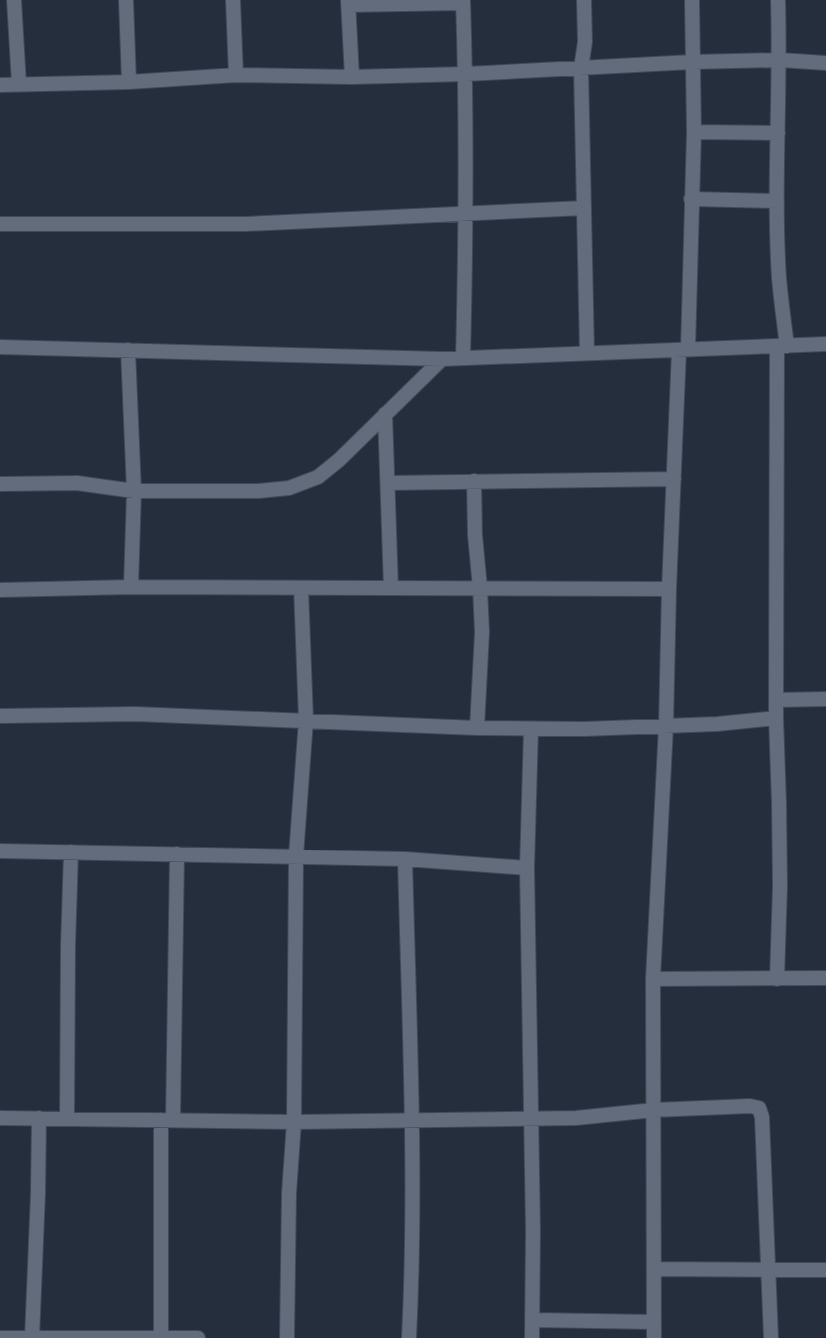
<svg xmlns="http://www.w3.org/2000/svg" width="826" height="1338" font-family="'DejaVu Sans',sans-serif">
  <rect width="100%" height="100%" fill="#252e3c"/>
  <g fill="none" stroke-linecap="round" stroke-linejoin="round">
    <defs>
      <path id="minor" d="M14 0 19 84
        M126 0 129 82
        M233 0 236 75
        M348 0 352 77
        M463 0C467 119 466 238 463 358
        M584 0 585 42 581 68 587 353
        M778 0C781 93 773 185 779 278 781 300 784 323 787 346
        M348 5 463 3
        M0 85 129 82 236 75 352 77 466 74 692 62 780 60 826 63
        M694 132 778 133
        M691 199 777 201
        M0 224H246L584 208
        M777 346 776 718 779 803 780 886 777 979
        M0 347 442 359 826 344
        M688 349 694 132 692 0
        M128 350 134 491 131 587
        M385 414 391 588
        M474 481 475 535 480 588 482 632 477 728
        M388 483 674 479
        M0 484 77 483 134 491H259L289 488 318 477 339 460 442 359
        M0 590 131 587 669 589
        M776 700 826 699
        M0 716 135 714 477 728 584 729 717 724 776 718
        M531 729 527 868 533 1231 532 1338
        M0 851 405 859 527 868
        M405 859C409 1018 417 1178 409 1338
        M653 979 826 978
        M0 1118 294 1122 576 1118 654 1110 750 1106 759 1108 762 1117 771 1338
        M67 1119 68 946 71 852
        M161 1120V1337
        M173 1120 177 854
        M654 1269 826 1270
        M533 1320 654 1322
        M0 1338H198
        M32 1338 38 1193 39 1118
        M287 1338 289 1193 294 1122 296 856 306 720 301 588
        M654 1338 653 979 666 726 669 589 679 350"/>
    </defs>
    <use href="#minor" stroke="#434a57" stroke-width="16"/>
    <use href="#minor" stroke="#626c7d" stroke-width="14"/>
  </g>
</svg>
